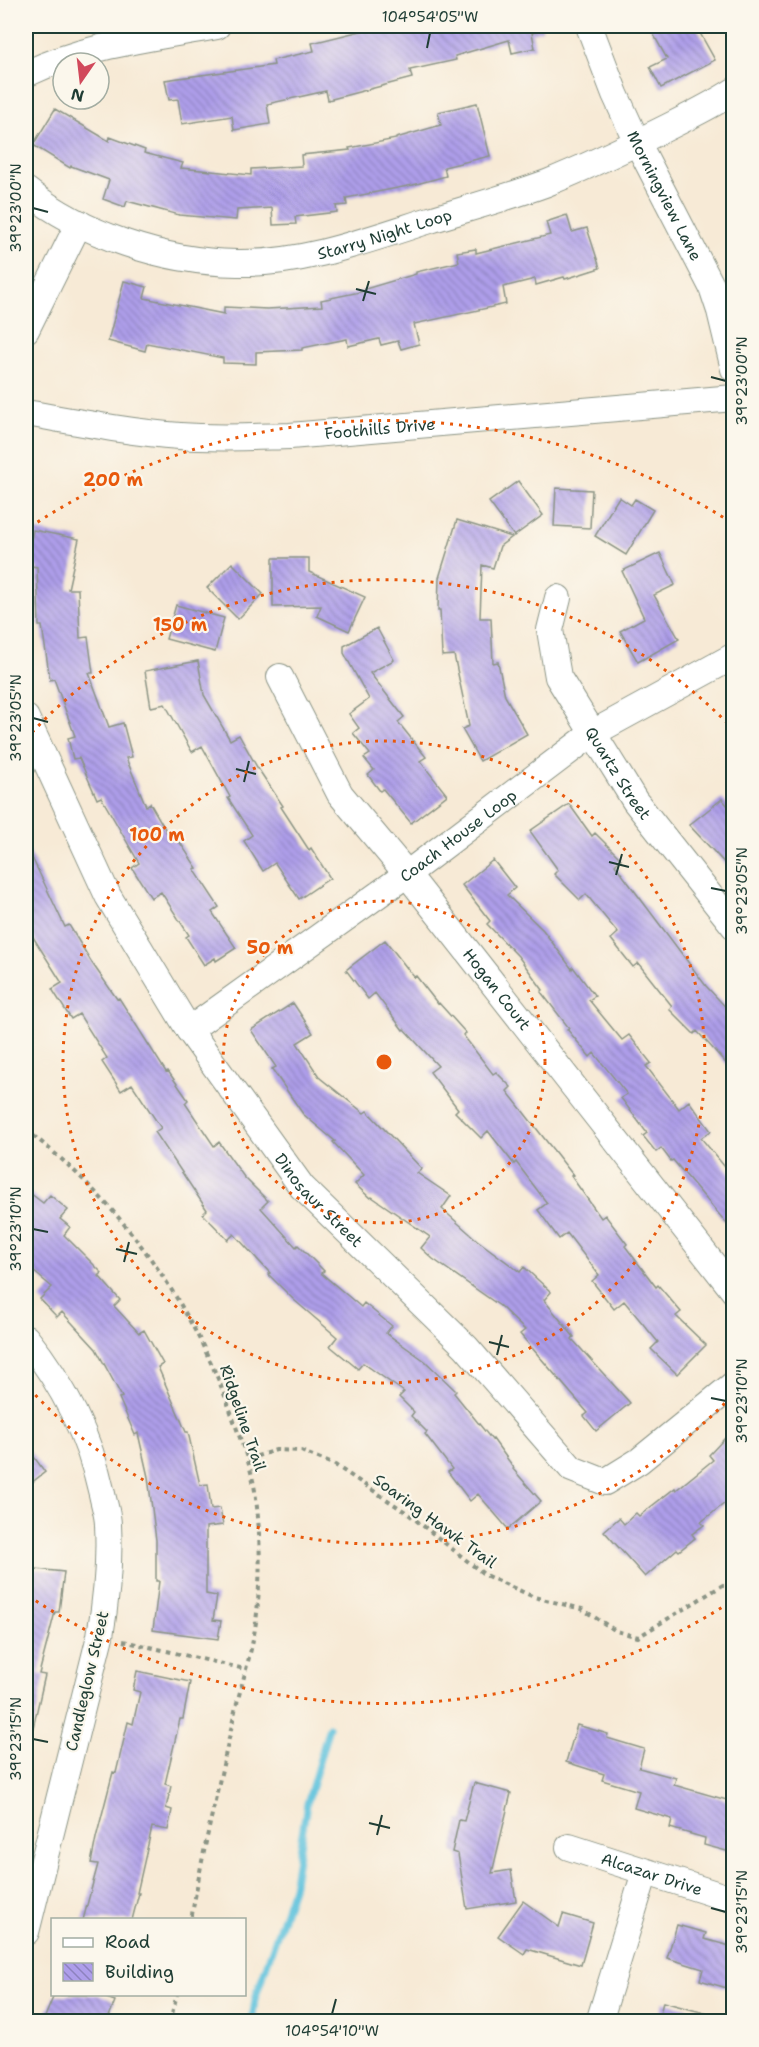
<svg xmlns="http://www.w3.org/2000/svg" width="759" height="2047" font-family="'Shantell Sans',sans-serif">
  <defs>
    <pattern id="building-back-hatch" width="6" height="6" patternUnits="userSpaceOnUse" patternTransform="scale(1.5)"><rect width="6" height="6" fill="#ae9eea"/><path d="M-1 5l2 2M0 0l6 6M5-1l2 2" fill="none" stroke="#8d82be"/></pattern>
  </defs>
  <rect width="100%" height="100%" fill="#fbf7ec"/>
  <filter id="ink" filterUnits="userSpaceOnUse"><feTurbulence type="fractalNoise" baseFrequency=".0167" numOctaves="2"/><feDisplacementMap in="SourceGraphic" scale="12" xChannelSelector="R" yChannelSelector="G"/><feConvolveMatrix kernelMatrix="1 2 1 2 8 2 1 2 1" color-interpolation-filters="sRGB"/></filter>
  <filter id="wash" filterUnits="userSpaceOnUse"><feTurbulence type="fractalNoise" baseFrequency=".008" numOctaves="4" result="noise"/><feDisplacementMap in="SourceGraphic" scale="24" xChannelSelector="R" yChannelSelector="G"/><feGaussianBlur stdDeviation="1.35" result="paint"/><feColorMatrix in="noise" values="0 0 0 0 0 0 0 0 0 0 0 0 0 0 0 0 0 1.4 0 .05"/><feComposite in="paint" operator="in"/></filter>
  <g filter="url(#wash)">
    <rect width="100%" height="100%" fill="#f7ead6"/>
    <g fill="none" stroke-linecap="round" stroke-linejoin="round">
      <path stroke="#60c3dd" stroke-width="7" d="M252 2022 255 1999 293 1888 307 1804 329 1727"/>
    </g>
    <g id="blocks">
      <path fill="url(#building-back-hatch)" d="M381 26H542V30L532 33 535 48 512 53 509 40 455 56 456 60 410 70 412 78 328 100 326 91 267 104 270 124 234 130 232 116 182 124 178 99 169 100 165 80 274 65 273 60 314 51 312 43Z
        M649 26H696L715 60 661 88 650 67 667 59Z
        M477 103 490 156 444 167 446 176 413 185 346 198 347 205 336 206 337 212 295 217 296 224 273 225 272 208 237 210 236 220 179 215 127 201 125 207 103 199 109 180 71 166 70 168 33 145 55 109 109 141 110 137 145 150 144 153 183 163 181 168 251 175V169L302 166 301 155 350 150 349 148 396 139V138L441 125 438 112Z
        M567 215 572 232 587 228 600 268 565 279 564 277 536 285 535 279 503 287 506 304 414 324 419 344 401 349 398 341 381 345 379 339 348 346 347 339 302 348V350L256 352V364L223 363V358L147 343 145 351 108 341 124 281 147 287 144 298 224 314V307L267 309 322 306 321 300 365 291V289L416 274V272L459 262 457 252 476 249V253L550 235 546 222Z
        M518 481 543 515 514 536 489 502Z
        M556 488 592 490 590 528 554 526Z
        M619 497 631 505 635 499 653 510 626 555 595 536Z
        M457 520 512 537 500 546 493 568 482 565 480 618H491L493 663 498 662 505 696 527 734 480 761 462 729 469 726 454 655 442 656 440 610H438L439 578Z
        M33 530 79 539 68 589H78L80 638 88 637 93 673H89L109 727 123 723 132 757 126 758 146 806 150 803 172 841 177 838 197 868 194 869 219 907 212 912 236 948 216 961 215 958 204 965 186 937 189 935 161 892 151 898 132 868 139 863 101 797 97 799 79 758 73 759 68 738 75 736 54 679 50 680 42 626H39L37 567 26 565Z
        M660 553 675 585 654 595 679 639 638 662 620 631 644 618 622 571Z
        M273 558H309V572L365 597 349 631 317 616 321 606 273 607Z
        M232 563 263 594 238 619 207 588Z
        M176 605 224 618 215 652 166 639Z
        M377 628 394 660 370 673 404 717 398 722 426 757 420 761 447 795 411 823 383 789 380 791 368 775 374 770 364 758 370 754 353 733 359 728 349 714 369 699 344 653V646Z
        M198 661 204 695 230 740 239 735 257 767 283 806 281 807 309 850 311 848 330 878 299 899 275 863 263 871 244 841 252 835 228 798 230 797 202 746 192 752 165 704 151 707 145 671Z
        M722 799 734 813V873L689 825Z
        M569 804 592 836 595 833 621 859 615 865 706 986 734 1016V1072L697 1031 694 1034 669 1009 672 1006 638 963 633 967 611 939 618 933 586 894 580 900 554 874 558 870 530 831Z
        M26 845 65 927 69 925 92 963 117 999 119 998 166 1072 168 1071 188 1100 185 1103 214 1146 219 1142 244 1177 268 1201 261 1208 296 1247 298 1245 324 1271 321 1273 361 1307 364 1303 392 1326 386 1333 425 1361 456 1391 454 1393 492 1440 493 1439 514 1468 513 1469 541 1501 508 1529 478 1494 470 1501 448 1472 452 1469 425 1434 427 1432 411 1416 414 1412 399 1397 404 1392 363 1363 358 1369 330 1346 337 1337 294 1300 268 1274 270 1273 234 1234 228 1240 203 1214 207 1210 155 1132 161 1128 132 1084 121 1091 102 1062 107 1058 79 1014 71 1019 52 989 62 983 26 926Z
        M493 860 515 888 507 895 543 930 572 969 573 967 595 996 589 1000 622 1040 629 1035 651 1063 646 1066 679 1109 689 1101 711 1131 701 1138 734 1178V1232L673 1160 671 1161 661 1148 656 1152 643 1136 647 1133 621 1098 627 1094 594 1053 590 1057 567 1029 569 1028 541 992 543 990 518 956 487 924 490 921 462 885Z
        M385 940 414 977 416 976 438 1004 439 1003 466 1033 463 1035 493 1074 496 1072 511 1087 507 1091 573 1175 571 1176 601 1218 605 1215 627 1244 625 1246 656 1287 658 1285 681 1312 676 1316 706 1345 677 1374 651 1349 658 1342 624 1301 614 1309 592 1281 599 1275 567 1233 559 1239 538 1210 547 1203 516 1162 514 1164 488 1131 481 1138 455 1112 458 1109 430 1072 438 1066 404 1029 403 1030 375 993 368 999 346 970Z
        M293 1003 313 1033 297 1043 320 1078 364 1113 367 1111 422 1169 417 1173 451 1196 442 1209 477 1240 520 1272 524 1267 551 1292 544 1300 574 1337 572 1339 630 1403 596 1431 584 1416 588 1413 520 1334 525 1330 500 1306 433 1259 421 1248 430 1237 372 1197 370 1198 355 1184 364 1175 333 1142 335 1141 303 1114 272 1069 276 1067 251 1030Z
        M26 1190 43 1203 50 1195 68 1210 60 1219 70 1227 64 1235 102 1273 99 1276 120 1300 114 1306 139 1333 144 1330 163 1364 158 1367 186 1432H188L200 1485 208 1484 211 1509 220 1508 223 1525 206 1527V1594L217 1596 213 1620 221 1621 218 1639 153 1630 159 1581H156V1540L148 1477 138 1433 135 1435 119 1398 122 1397 96 1349 62 1312 57 1317 40 1299 52 1287 26 1265Z
        M725 1438 732 1445 734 1443V1496L701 1522 704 1525 692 1534 695 1538 679 1551 677 1549 645 1577 604 1531 619 1518 624 1524 636 1513 639 1516 675 1488 676 1490 713 1460 709 1455Z
        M26 1446 45 1472 26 1487Z
        M26 1568 64 1572 59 1612H55L39 1674 45 1675 33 1728 26 1727Z
        M137 1671 190 1682 183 1719H180L165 1784 171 1786 166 1808 172 1810 168 1830 152 1827 137 1893H139L132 1920H83L98 1864 91 1863 96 1838 113 1772 116 1773 128 1722 133 1724 140 1692 133 1690Z
        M577 1725 608 1734 607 1738 644 1749 639 1768 676 1778 674 1785 734 1802V1853L704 1845 705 1838 670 1828 672 1819 634 1808 639 1791 602 1780 604 1774 566 1762Z
        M474 1783 511 1793 492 1873 511 1870 516 1901 467 1909 458 1854 452 1852 459 1820 464 1821Z
        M523 1901 559 1927 563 1914 593 1923 581 1965 527 1949 524 1954 498 1936Z
        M677 1925 706 1933 704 1939 734 1947V1976L730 1989 700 1980 703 1969 667 1958Z
        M54 1995H98L115 2001 107 2022H57L45 2017Z
        M663 2002 716 2016 715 2022H658Z"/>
    </g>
  </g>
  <g filter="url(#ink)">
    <use href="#blocks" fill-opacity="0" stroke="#8b9485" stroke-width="1.5"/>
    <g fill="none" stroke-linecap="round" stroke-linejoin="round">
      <defs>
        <g id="minor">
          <path id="s1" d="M589 26 615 94 637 142 712 287 720 311 734 369"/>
          <path d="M26 74C86 45 152 38 217 26"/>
          <path id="s2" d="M26 190C83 235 164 262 237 263 304 264 367 240 430 220 469 208 509 197 547 183 586 167 624 149 662 130 686 118 711 106 734 91"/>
          <path d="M26 330 79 223"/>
          <path id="s3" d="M26 413C77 422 128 432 180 436 217 439 253 437 290 436L734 398"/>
          <path id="s4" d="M558 598 550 630 558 677 635 801 734 926"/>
          <path id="s5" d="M280 677 340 794 407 874 734 1291"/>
          <path id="s6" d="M26 718 108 896 189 1030 302 1187 466 1347 572 1469 605 1482 639 1461 734 1384"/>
          <path id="s7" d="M189 1030 407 874 593 733 734 656"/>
          <path d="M26 1338C63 1384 89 1435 102 1494 104 1504 108 1515 108 1525 110 1562 106 1600 100 1636L26 1932"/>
          <path id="s8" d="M569 1847 734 1900"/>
          <path d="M599 2022 645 1872"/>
        </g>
      </defs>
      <use href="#minor" stroke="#8b9485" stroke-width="28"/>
      <path stroke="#8b9485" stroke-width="4" stroke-dasharray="4.5 4.5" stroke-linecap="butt" d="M26 1130C122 1203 195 1306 234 1421 242 1444 251 1466 255 1491 261 1533 261 1579 256 1622 252 1652 242 1682 235 1711 220 1780 203 1849 191 1920
        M248 1459 276 1450 301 1451 335 1465 407 1513 485 1575 534 1597 582 1609 616 1631 638 1637 723 1585H734
        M123 1641 245 1669
        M170 2022 177 1994"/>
      <use href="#minor" stroke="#fff" stroke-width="26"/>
    </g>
  </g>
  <path fill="none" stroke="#1f3d34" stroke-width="2" d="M427 48 430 33M33 208 48 212M356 289 376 294M363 301 369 281M711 377 726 381M33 718 48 722M236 769 256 774M244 782 249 761M609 862 629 867M616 875 622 854M711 888 726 891M33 1229 48 1232M116 1249 137 1254M124 1262 129 1242M489 1342 509 1347M497 1355 502 1335M711 1398 726 1401M33 1739 48 1742M369 1823 390 1828M377 1835 382 1815M711 1908 726 1912M332 2014 336 1999"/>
  <g fill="none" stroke="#e8590c" stroke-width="3" stroke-dasharray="3 6">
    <circle cx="384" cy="1062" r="161"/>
    <circle cx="384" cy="1062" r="321"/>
    <path d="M731 1397A482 482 0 0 1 26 1385M26 739A482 482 0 0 1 731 727"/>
    <path d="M729 1603A642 642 0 0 1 30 1597M30 527A642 642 0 0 1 729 521"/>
  </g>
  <g text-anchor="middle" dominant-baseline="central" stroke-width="4.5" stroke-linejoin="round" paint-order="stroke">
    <g font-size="16" fill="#1f3d34" stroke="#fbf7ec">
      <text stroke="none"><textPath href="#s1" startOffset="186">Morningview Lane</textPath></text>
      <text stroke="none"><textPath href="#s2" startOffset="378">Starry Night Loop</textPath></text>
      <text stroke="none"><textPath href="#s3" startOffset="356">Foothills Drive</textPath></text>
      <text stroke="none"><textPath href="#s4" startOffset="194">Quartz Street</textPath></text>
      <text stroke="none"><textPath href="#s7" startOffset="332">Coach House Loop</textPath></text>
      <text stroke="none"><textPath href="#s5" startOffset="382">Hogan Court</textPath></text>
      <text stroke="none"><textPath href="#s6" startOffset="567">Dinosaur Street</textPath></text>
      <text transform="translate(243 1418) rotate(71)">Ridgeline Trail</text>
      <text transform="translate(435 1521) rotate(36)">Soaring Hawk Trail</text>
      <text transform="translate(87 1681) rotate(-77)">Candleglow Street</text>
      <text stroke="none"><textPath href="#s8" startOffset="87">Alcazar Drive</textPath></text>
    </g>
  </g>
  <circle cx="384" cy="1062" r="9" fill="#e8590c" stroke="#fbf7ec" stroke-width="3"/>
  <g font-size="18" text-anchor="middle" font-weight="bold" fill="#e8590c" stroke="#fbf7ec" stroke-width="4.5" stroke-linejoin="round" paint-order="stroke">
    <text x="113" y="486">200 m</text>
    <text x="180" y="631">150 m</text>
    <text x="157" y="841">100 m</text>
    <text x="270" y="954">50 m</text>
  </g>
  <rect width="759" height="2047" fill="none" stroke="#fbf7ec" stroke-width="66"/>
  <rect x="51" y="1918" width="195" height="78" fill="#fbf7ec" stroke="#a3ada2" stroke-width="1.5"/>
  <rect x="63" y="1938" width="30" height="9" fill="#ffffff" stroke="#a3ada2" stroke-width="1.5"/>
  <text x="105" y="1948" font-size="18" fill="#1f3d34">Road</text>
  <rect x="63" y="1963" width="30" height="18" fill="url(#building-back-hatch)" stroke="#a3ada2" stroke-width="1.5"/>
  <text x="105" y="1978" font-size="18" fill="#1f3d34">Building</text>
  <g transform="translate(81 81) rotate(194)"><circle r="28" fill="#fbf7ec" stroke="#a3ada2" stroke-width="1.5"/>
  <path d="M0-4.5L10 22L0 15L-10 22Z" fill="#d1495b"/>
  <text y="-9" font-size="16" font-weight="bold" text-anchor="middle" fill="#1f3d34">N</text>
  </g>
  <rect x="33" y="33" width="693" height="1981" fill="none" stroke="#1f3d34" stroke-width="2"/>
  <g font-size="15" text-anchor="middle" fill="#1f3d34">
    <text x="430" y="22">104°54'05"W</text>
    <text transform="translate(16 208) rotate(-90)" y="5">39°23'00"N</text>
    <text transform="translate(742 381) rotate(-90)" y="5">39°23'00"N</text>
    <text transform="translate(16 718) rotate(-90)" y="5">39°23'05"N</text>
    <text transform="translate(742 891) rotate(-90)" y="5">39°23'05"N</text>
    <text transform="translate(16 1229) rotate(-90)" y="5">39°23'10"N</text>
    <text transform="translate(742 1401) rotate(-90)" y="5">39°23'10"N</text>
    <text transform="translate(16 1739) rotate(-90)" y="5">39°23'15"N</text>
    <text transform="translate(742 1912) rotate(-90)" y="5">39°23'15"N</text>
    <text x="332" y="2036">104°54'10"W</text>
  </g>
</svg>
